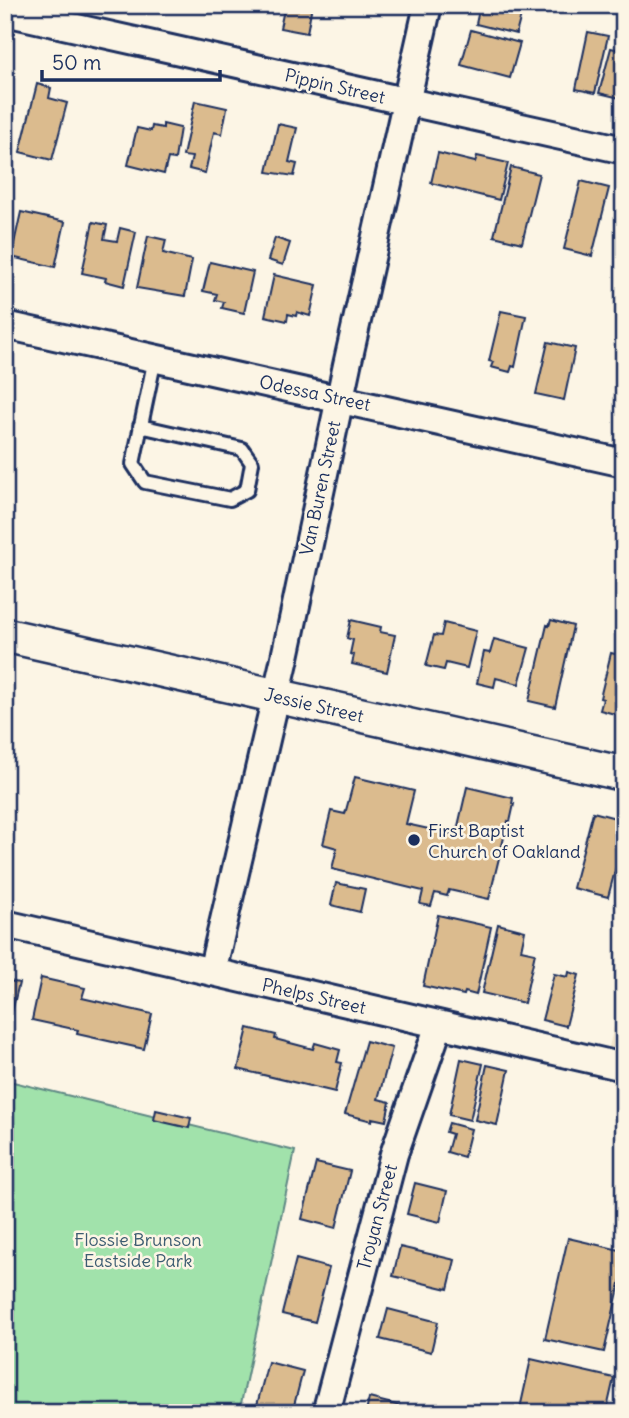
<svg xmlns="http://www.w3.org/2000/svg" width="629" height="1418" font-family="Delius,sans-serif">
  <rect width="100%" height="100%" fill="#fcf5e5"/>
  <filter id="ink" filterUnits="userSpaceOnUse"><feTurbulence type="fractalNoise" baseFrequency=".0143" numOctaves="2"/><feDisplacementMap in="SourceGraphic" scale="14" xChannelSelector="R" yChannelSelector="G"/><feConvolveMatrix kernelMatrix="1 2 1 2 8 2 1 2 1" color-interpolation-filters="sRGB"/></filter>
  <g filter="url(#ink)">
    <path fill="#f2e4cb" d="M624 985V1077L603 1072Z"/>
    <path fill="#a1e2ab" stroke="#5e8884" stroke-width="2" d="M5 1080 295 1151 239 1413H5Z"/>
    <path fill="#dbbb8e" stroke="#1b2f5e" stroke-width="2" d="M285 5H312L307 33 280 28Z
      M480 5H512L523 8 516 34 476 24Z
      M471 30 520 43 510 78 461 65Z
      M588 32 608 36 595 93 576 89Z
      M611 48 624 51V81L620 98 599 93Z
      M37 84 51 88 49 98 67 103 52 160 20 152Z
      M195 101 227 108 222 134 214 132 205 173 189 169 192 157 183 156Z
      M163 124 180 128 175 159 168 158 164 174 128 165 137 128 151 131 152 126 163 128Z
      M278 124 297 128 289 162 297 164 294 176 267 172Z
      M438 153 475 162 477 156 508 163 499 200 431 183Z
      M511 167 539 174 522 243 494 236Z
      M581 181 609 188 592 256 564 249Z
      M21 212 65 222 55 267 11 257Z
      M93 222 107 225 104 239 117 241 120 228 136 232 124 286 105 281 106 278 82 273Z
      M148 236 166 240 163 253 192 260 185 296 137 288Z
      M275 238 290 243 283 265 268 260Z
      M210 262 253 272 244 313 222 308 224 302 215 300 217 294 203 291Z
      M274 275 317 285 310 316 297 312 296 316 288 314 287 321 265 316Z
      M501 311 526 316 515 367 512 366 510 372 491 367 493 362 489 361Z
      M548 342 575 348 564 400 536 394Z
      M351 620 381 627 380 632 395 635 387 672 352 664 354 655 350 654 353 640 347 638Z
      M551 620 573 626 555 707 529 701 547 625 549 626Z
      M444 623 476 631 467 668 446 663 444 670 426 666 434 635 441 636Z
      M494 639 529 648 519 684 496 678 494 687 477 683 484 652 490 653Z
      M611 653 624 656V707L622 716 600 710 603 699 600 698Z
      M355 777 414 791 406 824 456 835 467 787 513 798 512 804H514L510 822 508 821 489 899 449 890 447 896 435 893 431 906 420 904 423 891 332 869 337 848 323 844 331 811 345 814Z
      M593 812 623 820 620 832 624 833V837L608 897 573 888Z
      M336 883 365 889 360 912 331 905Z
      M438 915 491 927 476 995 465 992 464 995 423 986Z
      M498 924 525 931 521 950 535 953 524 1003 482 993Z
      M569 972 579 975 566 1026 542 1020 554 974 568 977Z
      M41 978 85 988 82 998 152 1014 144 1049 77 1034 78 1030 32 1020Z
      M5 980 19 983 10 1020 5 1019Z
      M248 1028 276 1035 275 1039 313 1049 315 1043 340 1050 337 1062 342 1063 335 1092 238 1069Z
      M366 1041 392 1048 378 1099 390 1102 386 1121 372 1118V1121L345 1114Z
      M461 1059 483 1064 470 1120 449 1115Z
      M487 1065 509 1070 497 1125 475 1120Z
      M156 1110 191 1118 189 1128 154 1120Z
      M449 1123 471 1129 464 1157 447 1152 452 1134 446 1132Z
      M316 1163 350 1171 336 1228 302 1219Z
      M415 1183 447 1191 440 1222 407 1214Z
      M568 1238 624 1251V1266L604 1352 545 1339Z
      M400 1247 455 1260 448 1289 393 1276Z
      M296 1259 329 1268 315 1322 282 1314Z
      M388 1309 438 1322 431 1352 380 1339Z
      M531 1359 614 1378 606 1413H519Z
      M268 1362 303 1371 292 1413H255Z
      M369 1398 420 1411V1413H366Z"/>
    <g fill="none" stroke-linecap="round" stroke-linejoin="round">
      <defs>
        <path id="service" d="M140 426 242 449 252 463 247 490 230 499 145 482 133 464 155 358"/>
        <path id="minor" d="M5 12 624 150
          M5 325 624 463
          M5 924 624 1067
          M212 972 284 662 347 365 428 5
          M326 1413 394 1154 439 1025"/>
        <path id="tertiary" d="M5 635 624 774"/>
      </defs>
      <use href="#service" stroke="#1b2f5e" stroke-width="18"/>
      <use href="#minor" stroke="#1b2f5e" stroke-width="32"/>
      <use href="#tertiary" stroke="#1b2f5e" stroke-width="38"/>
      <path stroke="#1b2f5e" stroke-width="4.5" stroke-dasharray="7 5" stroke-linecap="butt" d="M5 1402 17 1413"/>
      <use href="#service" stroke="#fcf5e5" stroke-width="12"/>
      <use href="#minor" stroke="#fcf5e5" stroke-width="26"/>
      <use href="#tertiary" stroke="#fcf5e5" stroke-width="33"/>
    </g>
  </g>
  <circle fill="#1b2f5e" stroke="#fcf5e5" stroke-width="2.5" cx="414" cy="840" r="7"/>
  <g text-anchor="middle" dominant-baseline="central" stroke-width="5" stroke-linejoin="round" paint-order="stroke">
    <g font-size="18" fill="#1b2f5e" stroke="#fcf5e5">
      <text transform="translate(335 86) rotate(13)">Pippin Street</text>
      <text transform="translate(315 393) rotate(12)">Odessa Street</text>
      <text transform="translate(320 488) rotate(-78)">Van Buren Street</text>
      <text transform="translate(314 705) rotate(13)">Jessie Street</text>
      <text transform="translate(314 996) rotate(13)">Phelps Street</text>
      <text transform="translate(377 1217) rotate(-75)">Troyan Street</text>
    </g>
    <g font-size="18" fill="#1b2f5e" stroke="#fcf5e5" text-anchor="start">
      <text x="428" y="830">First Baptist<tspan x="428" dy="21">Church of Oakland</tspan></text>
    </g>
    <g font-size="18" fill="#3c5c71" stroke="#fcf5e5">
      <text x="138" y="1239">Flossie Brunson<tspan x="138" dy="21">Eastside Park</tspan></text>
    </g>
  </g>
  <rect width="629" height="1418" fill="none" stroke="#fcf5e5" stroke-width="28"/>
  <rect x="14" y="14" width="601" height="1390" fill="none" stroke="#1b2f5e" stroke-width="2.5" filter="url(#ink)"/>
  <path d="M42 70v10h178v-10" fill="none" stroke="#1b2f5e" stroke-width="3.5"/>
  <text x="52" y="70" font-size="21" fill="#1b2f5e" stroke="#fcf5e5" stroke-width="5" paint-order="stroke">50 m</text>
</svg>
